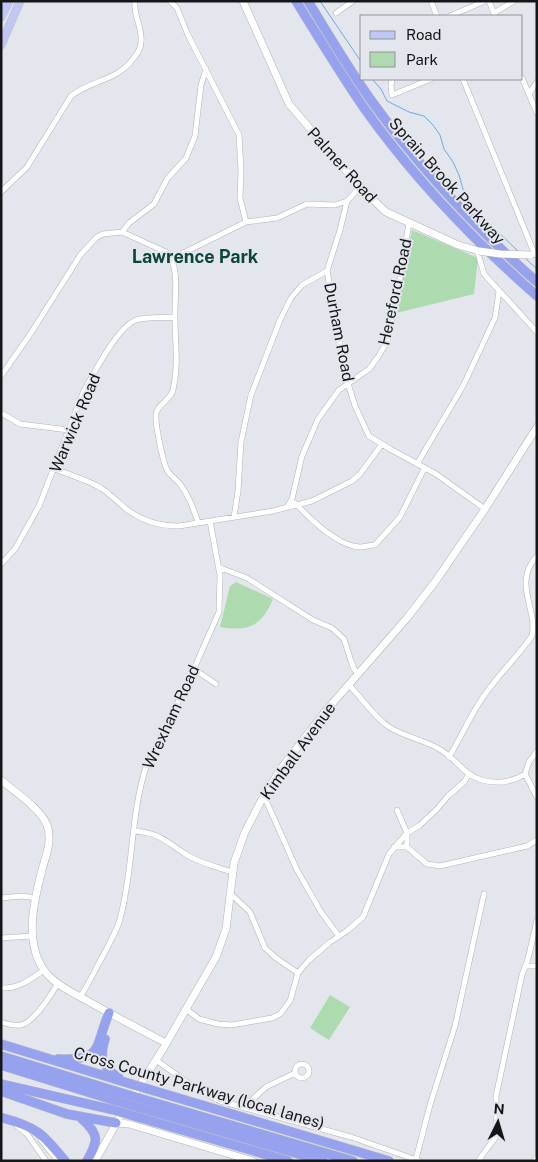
<svg xmlns="http://www.w3.org/2000/svg" width="538" height="1162" font-family="'Public Sans',sans-serif">
  <rect width="100%" height="100%" fill="#e3e6ec"/>
  <path fill="#addbaf" d="M412 230 478 258 474 294 396 313Z
    M236 582 273 599C262 626 248 632 220 627L230 586Z
    M330 995 350 1007 329 1040 310 1028Z"/>
  <g fill="none" stroke-linecap="round" stroke-linejoin="round">
    <path stroke="#6fa9e4" stroke-width="1" d="M320 1 362 63
      M372 79 381 89 387 101 409 112 424 116 433 125 440 135 444 149 453 162 459 175 465 196 470 205 519 252
      M525 258 537 269"/>
    <defs>
      <path id="street" d="M170 1 177 8 188 35 239 135 241 170 240 198 246 222
        M431 1 437 16
        M489 1 495 16
        M336 13 353 1
        M494 13 514 1
        M450 16 485 1
        M522 78 537 113
        M392 79 391 86 392 95 431 79
        M463 79 535 255
        M529 94 537 82
        M360 187 347 201 340 230 327 271 346 377 355 406 369 436 390 449 436 474 485 509
        M1 192 27 167 71 96C91 80 117 81 133 59 137 54 141 49 141 42 143 28 133 16 135 1
        M122 232 129 223 154 204 167 179 186 158 195 136 201 85 206 69
        M477 250 484 274 537 332
        M171 259 246 222 277 218 307 204 335 205 347 201
        M1 376 31 333 81 254 97 237 103 234 122 232 166 252C181 265 174 300 175 318 175 344 179 364 173 390 171 401 154 405 156 418 156 428 163 462 167 470 170 475 176 479 180 484 189 496 193 508 198 522
        M1 413 20 424 69 430
        M417 464 463 386 495 318 499 291
        M55 469C70 475 87 480 101 488 110 494 117 501 125 508 140 520 160 526 179 526L273 511 312 501 352 481 360 474 382 444
        M295 503C310 519 337 546 360 547 365 547 370 545 375 545L400 517 424 469
        M287 507 292 499 302 456 318 419 339 390 369 369 378 357 387 342 398 290 409 223
        M234 517 238 491 241 442 251 395 280 320 291 298 302 285 327 271
        M1 564 15 549 39 506 83 393C92 376 118 326 136 320 147 317 162 318 175 317
        M218 567 247 578 313 620 332 628 344 639 351 661 354 669 359 674
        M194 669 216 684
        M349 685C362 698 373 716 389 727 405 737 425 740 441 750 451 756 459 766 468 773 484 785 508 785 525 774L529 762 537 751
        M449 757C462 736 471 713 486 693 500 673 518 656 532 636 538 609 512 583 537 556
        M525 774 537 797
        M264 796 297 870 321 912 338 935
        M397 810 407 833V847
        M134 831C161 833 166 842 187 855 200 863 217 867 232 872
        M394 847H407L427 864 440 866 527 846 537 840
        M231 894 250 912 265 948 276 958 298 973
        M1 898 22 896 36 898
        M1 938 32 936
        M526 966H537
        M1 988C18 989 31 979 44 970
        M80 997C90 982 97 966 106 950 111 940 117 930 120 919 134 868 130 814 147 764L189 680 219 612 220 575 210 521
        M186 1009 199 1019 218 1024 232 1025 272 1018 280 1014 290 1001 298 973 309 960 329 943 348 930 363 917 389 854 407 833 419 826 437 809 448 796 464 782 469 774
        M1 1022C7 1024 15 1026 21 1025 34 1022 51 995 58 983
        M156 1060 198 1090 220 1101 351 1137 420 1161
        M295 1071a7 7 0 1 1 14 0a7 7 0 1 1-14 0Z
        M244 1107 266 1087 295 1073
        M17 1126 27 1134 46 1161
        M41 1140 58 1161
        M416 1159 430 1105 455 1026 484 894
        M478 1161 495 1138 497 1131 496 1096 522 975 528 959 537 920"/>
      <path id="secondary" d="M243 1 289 104 360 187 386 212 458 245 479 251
        M1 780C15 792 41 809 47 825 52 839 47 853 43 866 34 900 22 946 48 975 58 986 73 993 86 1000 112 1015 139 1029 166 1043
        M116 1123 129 1124 253 1161
        M95 1161 121 1115 163 1049 216 957 226 929 234 863 245 832 262 799 280 770 324 713 407 618 435 582 485 509 537 427
        M535 1161 537 1159"/>
      <path id="primary" d="M1 17 9 1
        M1 45 20 1"/>
      <path id="highway" d="M296 1C318 37 340 73 364 108 413 177 473 240 537 296
        M308 1C329 36 350 71 373 103 421 169 477 229 537 282
        M105 1039C99 1058 102 1067 119 1078
        M1 1044 131 1084
        M1 1056 125 1094
        M58 1059C104 1061 94 1048 109 1013
        M1 1065 120 1102
        M1 1084 114 1110
        M148 1089 389 1161
        M1 1091 67 1114 116 1123
        M142 1099 353 1161
        M137 1107 323 1161
        M131 1115 288 1161
        M3 1118C37 1127 43 1134 65 1161
        M82 1119C100 1135 98 1141 87 1161"/>
    </defs>
    <use href="#street" stroke="#b1b3b9" stroke-width="6"/>
    <use href="#secondary" stroke="#b1b3b9" stroke-width="8"/>
    <use href="#primary" stroke="#c2c2c3" stroke-width="9"/>
    <use href="#highway" stroke="#c2c2c3" stroke-width="10"/>
    <use href="#street" stroke="#fff" stroke-width="5"/>
    <use href="#secondary" stroke="#fff" stroke-width="7"/>
    <use href="#primary" stroke="#c0c7f4" stroke-width="8"/>
    <use href="#highway" stroke="#96a2ed" stroke-width="9"/>
    <defs>
      <path id="secondary-bridge" d="M479 251 500 254 530 255"/>
      <path id="highway-bridge" d="M131 1084 148 1089
        M125 1094 142 1099
        M120 1102 137 1107
        M114 1110 131 1115"/>
    </defs>
    <use href="#secondary-bridge" stroke="#b1b3b9" stroke-width="8" stroke-linecap="butt"/>
    <use href="#highway-bridge" stroke="#c2c2c3" stroke-width="10" stroke-linecap="butt"/>
    <use href="#secondary-bridge" stroke="#fff" stroke-width="7"/>
    <use href="#highway-bridge" stroke="#96a2ed" stroke-width="9"/>
  </g>
  <g text-anchor="middle" dominant-baseline="central" stroke-width="4" stroke-linejoin="round" paint-order="stroke">
    <g font-size="16" fill="#151618" stroke="#e3e6ec">
      <text transform="translate(342 165) rotate(48)">Palmer Road</text>
      <text transform="translate(447 181) rotate(48)">Sprain Brook Parkway</text>
      <text transform="translate(395 292) rotate(-78)">Hereford Road</text>
      <text transform="translate(339 332) rotate(79)">Durham Road</text>
      <text transform="translate(75 423) rotate(-67)">Warwick Road</text>
      <text transform="translate(171 717) rotate(-65)">Wrexham Road</text>
      <text transform="translate(298 751) rotate(-54)">Kimball Avenue</text>
      <text transform="translate(199 1088) rotate(16)">Cross County Parkway (local lanes)</text>
    </g>
    <g font-size="18" font-weight="bold" fill="#0c4539" stroke="#e3e6ec">
      <text x="195" y="256">Lawrence Park</text>
    </g>
  </g>
  <rect width="538" height="1162" fill="none" stroke="#151618" stroke-width="5"/>
  <rect x="360" y="15" width="162" height="65" fill="#e3e6ec" stroke="#919397"/>
  <rect x="370" y="31" width="25" height="8" fill="#c0c7f4" stroke="#919397"/>
  <text x="406" y="40" font-size="15" fill="#151618">Road</text>
  <rect x="370" y="52" width="25" height="15" fill="#addbaf" stroke="#919397"/>
  <text x="406" y="65" font-size="15" fill="#151618">Park</text>
  <g transform="translate(498 1122) rotate(5)" stroke="#e3e6ec" stroke-width="4" paint-order="stroke">
  <path d="M0-4L9 19L0 12L-9 19Z" fill="#151618"/>
  <text y="-8" font-size="14" font-weight="bold" text-anchor="middle" fill="#151618">N</text>
  </g>
</svg>
